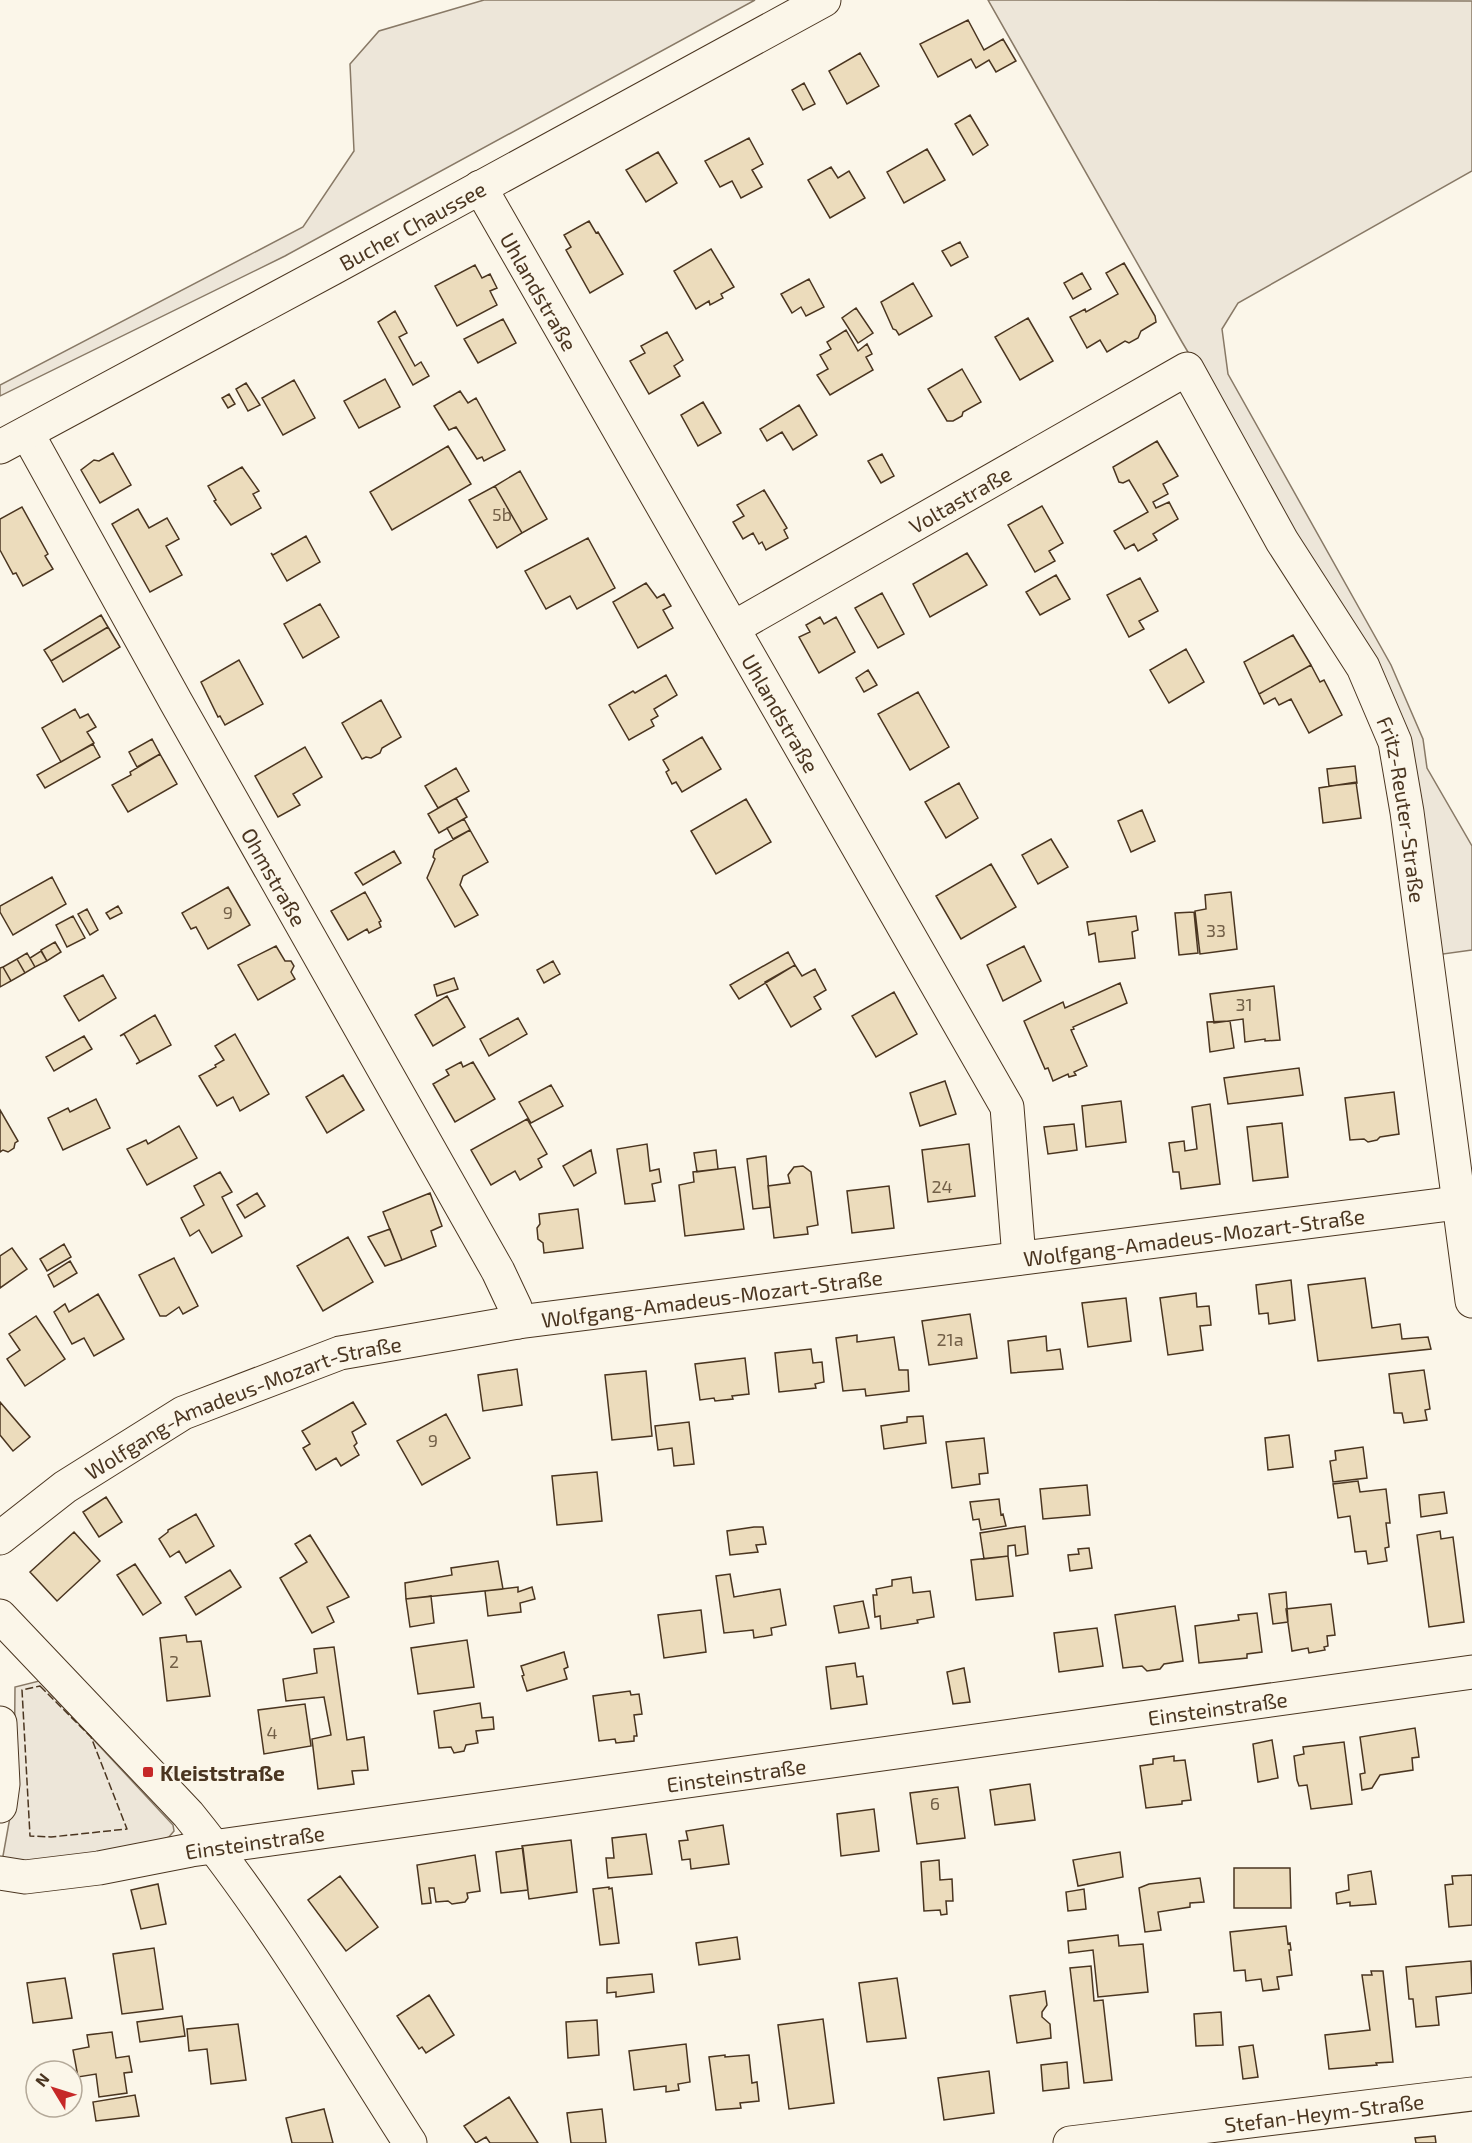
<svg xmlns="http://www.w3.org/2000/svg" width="1472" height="2143" font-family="'Exo 2',sans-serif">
  <rect width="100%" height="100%" fill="#fbf6e9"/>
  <path fill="#ede6d9" stroke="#887966" stroke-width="1.5" d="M484 0H755L285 256 0 396V385L303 227 354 151 350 64 379 31Z
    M988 0 1472 1V171L1238 303 1222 329 1228 374 1391 665 1423 739 1427 768 1472 846V950L1436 955 1389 691 1182 342Z
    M39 1681 173 1825 174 1831 169 1837 132 1852 1 1867 14 1795 15 1687Z"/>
  <path fill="#ecdcbc" stroke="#4a3520" stroke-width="1.5" d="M968 20 984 50 1003 39 1016 61 996 72 989 60 976 68 971 59 938 77 920 44Z
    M860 53 879 86 847 104 829 71Z
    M804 83 815 104 803 110 792 90Z
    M970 115 988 145 973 155 955 124Z
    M749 138 763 164 752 170 762 187 741 198 732 181 720 187 705 161Z
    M927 149 945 180 904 203 887 172Z
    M658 152 677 183 646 202 626 170Z
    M831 167 838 178 849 171 865 198 830 218 808 180Z
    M589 221 596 233 598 232 623 274 590 293 566 250 571 247 564 235Z
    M960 242 968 257 951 266 942 251Z
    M711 249 734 287 721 294 723 298 710 305 709 301 696 309 674 271Z
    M1124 263 1155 316 1156 322 1141 331 1138 338 1129 343 1125 341 1107 352 1100 340 1087 348 1070 317 1085 309 1086 312 1118 294 1106 273Z
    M475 265 482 278 490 274 497 288 490 291 497 305 457 326 435 286Z
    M1082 273 1091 289 1073 299 1064 283Z
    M809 279 824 307 806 316 801 307 792 313 781 294Z
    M913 283 932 316 899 335 896 330 893 329 881 302Z
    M856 308 873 333 858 343 842 318Z
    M395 311 407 333 399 337 415 366 421 362 429 376 413 385 378 322Z
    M1028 318 1053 361 1020 380 995 337Z
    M503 319 516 343 478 363 464 339Z
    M846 330 858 351 867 344 872 354 866 357 873 370 830 395 817 375 828 369 820 355 831 349 827 342Z
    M667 332 683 360 674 366 680 376 649 394 630 361 645 353 641 346Z
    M962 369 981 402 963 412 962 416 953 421H947L928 389Z
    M385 379 400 407 359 428 344 401Z
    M294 380 315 418 283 435 262 398Z
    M246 383 260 405 248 411 236 389Z
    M460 391 468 403 476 398 505 450 484 461 482 457 477 459 456 427 449 430 434 406Z
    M229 394 235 404 228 408 222 398Z
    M703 402 721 433 698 446 681 415Z
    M799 405 817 435 793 450 782 432 767 441 760 429Z
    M1157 441 1178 476 1163 484 1168 494 1153 502 1156 508 1169 502 1178 519 1153 534 1157 540 1138 551 1134 544 1125 549 1114 531 1148 512 1129 480 1123 483 1119 482 1113 467Z
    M448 446 471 484 392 530 370 492Z
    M113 453 131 485 100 503 81 470 94 460 99 461Z
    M882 454 894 476 881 483 868 461Z
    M242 467 259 491 253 494 261 508 231 525 214 501 216 500 208 486Z
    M520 471 547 519 522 533 495 486Z
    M495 486 522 533 497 548 469 500Z
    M764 490 787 528 784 530 788 538 766 550 762 542 759 544 753 533 743 539 733 522 744 516 737 505Z
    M1042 506 1063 543 1049 551 1055 561 1035 572 1008 525Z
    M22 507 48 554 45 556 53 569 23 586 16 573 13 574 0 550V519Z
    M138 509 149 528 167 518 179 539 166 546 182 575 150 592 112 524Z
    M306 536 320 562 287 581 271 553 273 555Z
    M588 538 615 588 577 609 570 596 546 609 525 571Z
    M967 553 987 585 930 617 913 584Z
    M1056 575 1070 599 1040 615 1026 592Z
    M1140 578 1158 611 1139 621 1144 629 1129 637 1107 595Z
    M646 583 657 598 664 594 671 606 663 610 673 628 638 648 613 602Z
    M882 593 904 634 878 648 855 608Z
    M320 604 339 637 303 658 284 624Z
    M101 615 108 627 51 661 44 650Z
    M820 617 824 624 836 617 855 652 819 673 799 637 810 632 806 625Z
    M108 627 120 647 63 682 51 661Z
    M1293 635 1311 665 1259 694 1244 662Z
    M1186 649 1204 682 1169 703 1150 670Z
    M239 660 263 704 225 725 220 716 218 717 201 682Z
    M1311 665 1320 682 1324 680 1342 715 1309 733 1291 699 1279 705 1275 698 1264 704 1259 694Z
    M868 670 877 685 864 692 856 678Z
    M666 675 677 695 654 709 658 716 651 720 654 726 629 740 609 705 633 691 635 693Z
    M918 692 949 747 910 770 878 714Z
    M381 700 401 737 382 748 380 753 371 758 366 757 362 759 342 723Z
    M75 709 80 718 88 714 96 727 87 732 94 743 61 762 42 728Z
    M702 737 721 769 682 792 676 782 672 784 666 772 669 770 663 760Z
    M152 739 160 754 137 767 129 752Z
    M93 744 100 757 45 788 37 775Z
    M305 747 322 777 293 794 300 805 278 817 255 776Z
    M160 754 177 784 128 812 112 785 131 775 130 772Z
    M1355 766 1357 783 1329 786 1327 769Z
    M456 768 469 791 438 808 425 786Z
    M1356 782 1361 818 1323 823 1319 788Z
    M959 783 978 818 946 838 925 802Z
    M456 798 467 817 439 833 428 814Z
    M746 799 771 842 716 874 691 831Z
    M1142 810 1155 841 1131 852 1118 821Z
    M464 819 470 830 453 839 447 828Z
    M470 830 488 862 463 876 460 885 478 915 455 927 427 878 435 859 433 857 435 850Z
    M1051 839 1068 867 1038 884 1022 855Z
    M394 851 401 863 363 885 355 873Z
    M991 864 1016 907 961 939 936 896Z
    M52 877 66 904 13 935 0 912V906Z
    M228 887 250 925 208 949 196 927 191 929 182 913Z
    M365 892 381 921 379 922 381 927 369 933 367 929 348 940 331 911Z
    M1231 892 1237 949 1200 954 1195 911 1206 909 1205 895Z
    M118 906 122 913 110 919 106 913Z
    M87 909 98 930 90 935 78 914Z
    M1194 912 1198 953 1179 955 1175 913Z
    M73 916 85 938 67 947 56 925Z
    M1136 916 1138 930 1132 932 1135 958 1099 962 1095 933 1089 935 1087 922Z
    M55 942 61 952 47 961 41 950Z
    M276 946 285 961H291L294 966 291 972 295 979 258 1000 238 965Z
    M1024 946 1041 981 1003 1001 987 965Z
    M41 951 47 961 35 967 30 958Z
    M788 952 795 965 739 999 730 985Z
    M27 953 35 967 25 973 17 959Z
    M17 959 25 973 11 981 3 967Z
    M553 961 560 974 544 983 537 970Z
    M795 965 802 976 815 969 826 990 814 997 821 1009 791 1027 765 982Z
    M3 967 11 981 0 987V968Z
    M103 975 116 998 79 1021 64 996Z
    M454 978 458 989 437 996 434 985Z
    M1120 983 1127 1003 1073 1027 1074 1029 1071 1030 1087 1066 1074 1072 1076 1075 1069 1077 1068 1074 1053 1081 1048 1068 1045 1069 1024 1021 1063 1002 1065 1008Z
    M1274 986 1280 1040 1265 1041V1039L1245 1042 1243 1019 1214 1023 1210 994Z
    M894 992 917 1034 876 1057 852 1016Z
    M447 996 465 1027 433 1046 415 1015Z
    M155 1015 171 1045 136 1064 140 1062 124 1034 120 1036Z
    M518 1018 527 1034 489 1056 480 1039Z
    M1230 1021 1234 1048 1210 1052 1207 1022Z
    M235 1034 269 1094 240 1111 233 1097 217 1106 199 1076 216 1067 215 1065 224 1060 215 1046Z
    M84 1036 92 1049 54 1071 46 1057Z
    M461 1062 463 1067 473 1062 495 1099 455 1122 433 1084 449 1075 446 1070Z
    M1299 1068 1303 1095 1228 1104 1224 1078Z
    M343 1075 364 1110 327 1133 306 1097Z
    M945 1081 956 1114 920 1126 910 1093Z
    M551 1085 563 1106 531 1123 519 1102Z
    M1394 1092 1399 1134 1380 1137 1377 1140 1368 1142 1364 1139 1350 1140 1345 1098Z
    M96 1099 110 1128 63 1150 48 1118 68 1108 70 1112Z
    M1121 1101 1126 1142 1086 1147 1082 1106Z
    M1210 1104 1220 1184 1181 1189 1179 1172H1173L1169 1143 1184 1141 1185 1151 1197 1149 1192 1107Z
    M0 1110 18 1141 15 1143 14 1148 8 1152 3 1150 0 1152Z
    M527 1119 547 1154 538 1159 542 1167 520 1180 515 1171 491 1185 471 1150Z
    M1282 1123 1288 1177 1253 1181 1247 1127Z
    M1074 1124 1077 1150 1048 1154 1044 1127Z
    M179 1126 197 1158 147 1185 127 1149 146 1140 148 1144Z
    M647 1144 650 1171 659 1169 661 1182 652 1184 655 1201 625 1204 617 1149Z
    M969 1144 975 1196 928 1202 922 1150Z
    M591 1150 596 1173 574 1186 563 1166Z
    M716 1150 718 1169 697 1172 694 1153Z
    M766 1156 770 1207 753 1209 747 1159Z
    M803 1166 811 1172 818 1225 807 1227 808 1234 774 1238 768 1186 790 1183 788 1175 794 1167Z
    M735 1167 744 1229 685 1236 679 1185 694 1182 693 1172Z
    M220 1172 232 1192 222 1197 242 1236 212 1253 199 1230 190 1236 181 1218 204 1205 194 1186Z
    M889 1186 894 1228 852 1233 847 1191Z
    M257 1193 265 1206 245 1218 237 1205Z
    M430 1193 442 1226 431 1231 436 1246 402 1260 383 1212Z
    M578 1209 583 1248 544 1253 543 1243 538 1239 537 1228 540 1224 539 1214Z
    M390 1229 402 1260 385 1266 368 1237Z
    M348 1237 373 1282 323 1311 297 1266Z
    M64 1244 71 1257 47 1271 40 1259Z
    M12 1248 27 1269 0 1288V1256Z
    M174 1258 198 1306 183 1314 179 1307 166 1316H160L139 1275Z
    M70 1261 77 1273 54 1287 48 1275Z
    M1365 1278 1372 1328 1400 1324 1402 1339 1428 1337 1431 1349 1318 1361 1308 1285Z
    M1291 1280 1295 1320 1269 1324 1268 1313 1259 1314 1256 1285Z
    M1196 1293 1197 1307 1209 1306 1211 1325 1200 1326 1203 1350 1168 1355 1160 1298Z
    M98 1294 124 1339 94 1356 84 1338 72 1344 54 1312 65 1304 69 1312Z
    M1126 1298 1131 1341 1088 1347 1082 1303Z
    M970 1314 977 1358 929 1365 922 1321Z
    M36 1316 65 1359 25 1386 7 1359 20 1350 9 1334Z
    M857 1335V1342L894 1337 899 1370H908L909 1391 866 1396 865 1389 843 1391 836 1338Z
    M1046 1336 1047 1351 1060 1349 1063 1369 1011 1373 1008 1341Z
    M811 1349 813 1363 822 1362 824 1382 815 1384 816 1388 779 1392 775 1353Z
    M745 1358 749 1394 732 1396 733 1399 715 1401 714 1398 700 1400 695 1364Z
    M517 1369 522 1405 483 1411 478 1375Z
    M1424 1370 1430 1409 1425 1410 1427 1420 1404 1423 1402 1413H1394L1389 1374Z
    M646 1371 652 1436 612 1440 605 1375Z
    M0 1402 30 1437 13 1451 0 1435Z
    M353 1402 366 1424 352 1432 357 1443 354 1446 359 1455 341 1466 336 1458 316 1470 303 1448 310 1444 302 1431Z
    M446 1414 470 1458 422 1485 397 1441Z
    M923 1416 926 1443 884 1449 881 1426 907 1422V1417Z
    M689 1422 694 1464 674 1466 672 1448 658 1450 655 1426Z
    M1289 1435 1293 1467 1268 1470 1265 1438Z
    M984 1438 988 1473 979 1474 980 1484 952 1488 946 1442Z
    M1363 1447 1367 1478 1333 1482 1330 1461 1336 1460 1335 1451Z
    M597 1472 602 1521 557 1525 552 1476Z
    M1358 1481 1360 1492 1386 1489 1390 1523H1386L1389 1547 1385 1548 1387 1561 1368 1564 1366 1551 1355 1552 1350 1516 1338 1518 1333 1484Z
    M1087 1485 1090 1515 1043 1519 1040 1489Z
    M1444 1492 1447 1513 1421 1517 1419 1495Z
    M106 1497 122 1522 99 1537 83 1512Z
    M999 1499 1001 1515 1003 1514 1006 1526 981 1530 979 1519 973 1520 970 1502Z
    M196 1514 214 1546 186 1563 179 1551 170 1557 159 1539 168 1532V1530Z
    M1025 1526 1028 1554 1016 1556 1015 1545 1008 1546V1556L984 1559 980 1533Z
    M754 1527H763L766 1544 756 1545 758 1552 730 1555 727 1531Z
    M1440 1531 1441 1539 1453 1537 1464 1622 1429 1627 1417 1535Z
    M74 1532 100 1561 57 1601 30 1572Z
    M310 1535 349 1597 327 1607 334 1622 312 1633 280 1578 307 1562 295 1544Z
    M1089 1548 1092 1568 1070 1571 1068 1555 1079 1554 1078 1549Z
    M1008 1556 1013 1596 976 1600 971 1560Z
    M498 1561 503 1589 406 1599 405 1583 452 1575 451 1568Z
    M135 1564 161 1603 143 1615 117 1575Z
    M230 1570 241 1587 196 1615 185 1597Z
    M730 1574 734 1597 780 1589 786 1625 771 1628 772 1635 754 1638 753 1630 724 1633 716 1576Z
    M911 1577 913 1593 930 1591 934 1617 917 1620 918 1623 881 1629 880 1616 875 1617 873 1595H877L876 1589 892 1586V1580Z
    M518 1587V1592L532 1587 535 1599 520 1603 521 1612 488 1616 485 1591Z
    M1286 1592 1288 1622 1273 1624 1269 1594Z
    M431 1596 434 1623 410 1627 406 1599Z
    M863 1601 869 1628 839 1633 834 1606Z
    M1331 1604 1335 1635 1327 1636 1328 1646 1324 1647 1325 1650 1309 1653 1308 1648 1292 1651 1286 1609Z
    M1175 1606 1183 1661 1164 1664 1160 1669 1147 1671 1142 1666 1123 1668 1115 1615Z
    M701 1610 706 1652 664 1658 658 1615Z
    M1257 1613 1262 1652 1247 1654V1658L1199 1663 1195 1626 1239 1620 1238 1615Z
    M1097 1628 1103 1666 1059 1672 1054 1633Z
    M186 1635 187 1642 201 1641 210 1696 167 1701 160 1638Z
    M467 1640 474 1687 418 1694 411 1648Z
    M334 1647 347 1740 364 1737 368 1770 352 1771 354 1784 318 1789 312 1739 331 1735 324 1697 286 1701 283 1679 317 1673 314 1649Z
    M564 1652 568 1667 564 1669 567 1679 527 1691 522 1676 524 1675 521 1666Z
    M855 1663 857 1677 863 1676 867 1704 831 1709 826 1667Z
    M964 1668 970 1702 953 1704 947 1672Z
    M630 1691 631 1695 639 1694 642 1714 634 1715 637 1736H634V1741L616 1743 615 1739 599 1741 593 1696Z
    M480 1703 482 1718 493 1717 494 1729 476 1731 478 1743 466 1745 464 1751 454 1753 451 1747 439 1748 434 1711Z
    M305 1704 311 1746 264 1754 258 1710Z
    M1415 1728 1419 1757 1412 1758 1413 1770 1380 1775 1372 1788 1362 1790 1360 1774 1365 1773 1360 1737Z
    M1272 1740 1278 1778 1258 1782 1253 1744Z
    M1344 1742 1352 1804 1311 1809 1307 1785 1299 1786 1297 1780 1294 1756 1304 1754 1303 1747Z
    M1174 1756V1761L1185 1760 1191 1800 1182 1801V1804L1146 1808 1140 1766 1153 1764V1759Z
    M1030 1784 1035 1820 995 1825 990 1790Z
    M958 1787 965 1838 917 1844 910 1793Z
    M874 1809 879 1851 841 1856 837 1814Z
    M723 1825 729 1864 691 1869 690 1859 682 1860 679 1841 688 1840 686 1831Z
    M646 1834 652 1874 608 1878 606 1858H614L612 1838Z
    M571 1840 577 1892 529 1899 522 1846Z
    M523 1848 528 1890 501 1893 496 1852Z
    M1120 1852 1123 1877 1078 1886 1073 1860Z
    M475 1855 480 1891 467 1893 468 1898 465 1902 452 1904 448 1901 436 1902 434 1888H429L431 1903 422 1904 417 1865Z
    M939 1860 940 1880 952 1879 953 1901H946L947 1914 941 1915 940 1910 924 1911 921 1862Z
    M1234 1868H1290L1291 1908H1234Z
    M1371 1871 1376 1904 1350 1906V1902L1337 1904 1336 1893 1349 1890 1348 1875Z
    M1472 1875V1925L1449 1927 1445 1885 1453 1884 1452 1876Z
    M340 1876 378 1927 346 1951 308 1900Z
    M1200 1878 1204 1902 1190 1903V1907L1158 1912 1161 1930 1145 1932 1139 1888 1149 1884Z
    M158 1884 166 1924 141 1929 131 1890Z
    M609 1887V1889L612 1888 619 1943 600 1945 593 1889Z
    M1084 1889 1086 1909 1068 1911 1066 1892Z
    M1286 1926 1288 1944 1290 1943 1291 1950H1289L1292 1975 1277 1977 1279 1989 1263 1991 1261 1979 1246 1981 1245 1970 1234 1971 1230 1932Z
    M1118 1935 1119 1946 1143 1944 1148 1992 1098 1997 1093 1950 1069 1953 1068 1941Z
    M737 1937 740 1959 699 1965 696 1943Z
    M154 1948 163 2009 122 2014 113 1954Z
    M1471 1961 1472 1993 1436 1997 1439 2025 1416 2027 1413 1999H1409L1406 1967Z
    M1091 1966 1094 2001 1103 2000 1112 2080 1084 2083 1070 1968Z
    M1371 1971H1383L1393 2062 1376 2063 1377 2065 1329 2069 1325 2035 1370 2030 1362 1975H1372Z
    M652 1974 654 1992 616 1997V1992L607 1993V1978Z
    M65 1978 72 2018 33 2023 27 1983Z
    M897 1978 906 2038 867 2042 859 1983Z
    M1045 1991 1047 2005 1042 2012V2017L1050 2024 1051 2038 1017 2043 1010 1996Z
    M429 1995 454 2035 426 2053 422 2047 419 2049 397 2016Z
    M1221 2012 1223 2045 1196 2046 1194 2014Z
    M182 2016 185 2036 140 2042 137 2022Z
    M823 2019 834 2103 789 2109 778 2025Z
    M597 2020 599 2055 568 2058 566 2022Z
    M238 2024 246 2080 211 2084 207 2049 189 2051 187 2029Z
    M112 2032 116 2058 129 2056 132 2072 124 2073 127 2093 99 2097 96 2074 78 2077 73 2050 89 2047 87 2035Z
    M686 2044 690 2082 678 2084 679 2090 666 2092V2086L634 2090 629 2051Z
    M1253 2045 1258 2077 1243 2079 1239 2047Z
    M725 2055V2057L749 2055 752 2083 757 2082 759 2101 740 2103 741 2108 716 2110 709 2057Z
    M1067 2062 1069 2088 1043 2091 1041 2065Z
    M989 2071 994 2113 944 2120 938 2078Z
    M135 2095 139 2116 96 2121 93 2102Z
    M509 2097 538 2143H490L486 2137 476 2143 464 2126Z
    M324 2109 333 2143H292L286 2118Z
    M602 2109 606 2143H571L567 2113Z
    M1435 2136 1436 2143H1416L1415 2138Z"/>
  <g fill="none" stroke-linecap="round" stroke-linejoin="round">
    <defs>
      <g id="minor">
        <path id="s1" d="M480 187 1007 1107 1019 1258"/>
        <path id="s2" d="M27 433 176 702 498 1271 515 1307 518 1322"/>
        <path id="s3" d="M733 628 1187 369 1282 541 1363 667 1395 742 1407 812 1472 1301"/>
        <path id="s4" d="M0 1538 65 1487 183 1413 340 1353 518 1322 1472 1201"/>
        <path d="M0 1616 188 1814C271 1916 339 2032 410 2143"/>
        <path d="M0 1723 3 1784 0 1806"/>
        <path id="s5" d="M0 1873 25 1877 99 1868 191 1850 1472 1672"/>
        <path id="s6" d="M1070 2143 1472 2094"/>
      </g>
      <g id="major">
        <path id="s7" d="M0 447 333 268 824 0"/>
      </g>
    </defs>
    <use href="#minor" stroke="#4a3520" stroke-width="35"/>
    <use href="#major" stroke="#4a3520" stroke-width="35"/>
    <use href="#minor" stroke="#fbf6e9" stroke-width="33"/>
    <use href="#major" stroke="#fbf6e9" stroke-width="33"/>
    <path stroke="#4a3520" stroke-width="1.5" stroke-dasharray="8 3" stroke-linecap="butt" d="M40 1686 91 1737 127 1829 51 1837 30 1836 22 1690Z"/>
  </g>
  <rect fill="#c62828" stroke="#fbf6e9" stroke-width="2" x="142" y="1766" width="12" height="12" rx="3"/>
  <g text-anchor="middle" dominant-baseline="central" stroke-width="4.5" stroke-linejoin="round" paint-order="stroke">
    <g font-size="18" fill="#725f47">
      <text x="502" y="514">5b</text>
      <text x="228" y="912">9</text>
      <text x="1216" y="930">33</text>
      <text x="1244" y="1004">31</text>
      <text x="942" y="1186">24</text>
      <text x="950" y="1339">21a</text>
      <text x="433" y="1440">9</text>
      <text x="174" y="1661">2</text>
      <text x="272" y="1732">4</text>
      <text x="935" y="1803">6</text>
    </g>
    <g font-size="21" fill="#4a3520" stroke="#fbf6e9">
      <text stroke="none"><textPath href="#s7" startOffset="468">Bucher Chaussee</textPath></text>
      <text stroke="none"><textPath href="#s1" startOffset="120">Uhlandstraße</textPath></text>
      <text stroke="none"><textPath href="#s3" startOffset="261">Voltastraße</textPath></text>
      <text stroke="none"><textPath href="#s1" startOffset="606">Uhlandstraße</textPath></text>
      <text stroke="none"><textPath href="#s3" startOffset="1018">Fritz-Reuter-Straße</textPath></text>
      <text stroke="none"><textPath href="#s2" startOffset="508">Ohmstraße</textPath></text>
      <text stroke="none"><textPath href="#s4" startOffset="1252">Wolfgang-Amadeus-Mozart-Straße</textPath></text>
      <text stroke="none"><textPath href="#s4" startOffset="766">Wolfgang-Amadeus-Mozart-Straße</textPath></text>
      <text stroke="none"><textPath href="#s4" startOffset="280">Wolfgang-Amadeus-Mozart-Straße</textPath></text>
      <text stroke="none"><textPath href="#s5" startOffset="1230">Einsteinstraße</textPath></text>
      <text stroke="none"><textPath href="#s5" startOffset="744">Einsteinstraße</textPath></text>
      <text stroke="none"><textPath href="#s5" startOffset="258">Einsteinstraße</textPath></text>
      <text stroke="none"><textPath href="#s6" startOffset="256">Stefan-Heym-Straße</textPath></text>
    </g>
    <g font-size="21" font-weight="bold" fill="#4a3520" stroke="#fbf6e9" text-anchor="start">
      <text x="160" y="1772">Kleiststraße</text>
    </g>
  </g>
  <g transform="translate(54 2089) rotate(308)"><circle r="28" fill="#fbf6e9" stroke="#b4a999" stroke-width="1.5"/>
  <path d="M0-4.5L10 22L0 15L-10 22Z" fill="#c62828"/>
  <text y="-9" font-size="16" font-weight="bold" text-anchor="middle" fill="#4a3520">N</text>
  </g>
</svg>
